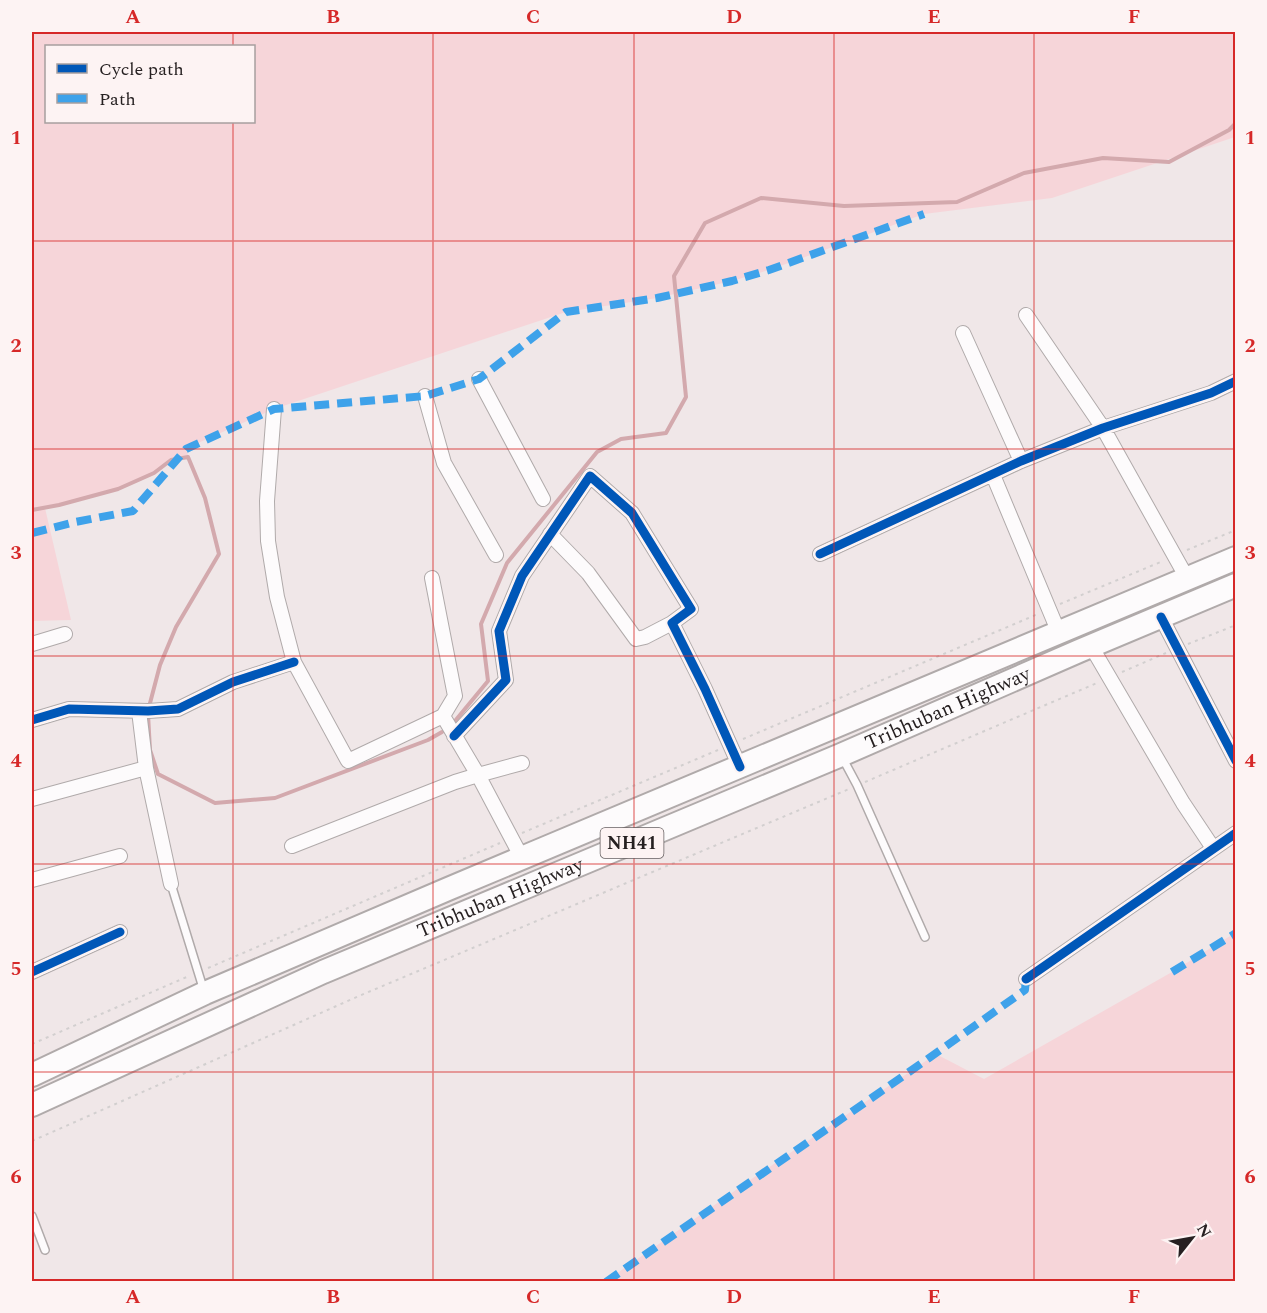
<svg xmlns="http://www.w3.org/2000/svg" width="1267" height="1313" font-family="Spectral,serif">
  <rect width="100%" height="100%" fill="#f0e7e8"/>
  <path fill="#f6d5d9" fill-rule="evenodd" d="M32 32H1235V137L1052 198 924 214 769 270 732 281 657 298 566 312 274 409 187 448 188 457 171 460 154 473 118 489 45 508 71 620 32 621ZM46 46H254V122H46Z
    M1235 933V1281H606L753 1178 936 1054 984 1079 1172 972Z"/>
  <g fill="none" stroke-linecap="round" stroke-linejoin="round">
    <path stroke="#d3a9ad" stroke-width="4" d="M32 510 59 505 118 489 154 473 171 460 188 457 205 498 219 554 176 627 160 665 149 707
      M148 714 150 750 158 774 215 803 275 798 428 740 442 732
      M455 721 488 681 481 624 507 563 597 452 621 439 666 433 686 397 674 276 705 223 761 198 844 206 957 202 1024 173 1103 158 1169 162 1229 130 1236 123"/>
    <defs>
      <path id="service" d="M842 757 857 785 925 937
        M171 884 204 991
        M32 1216 45 1250"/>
      <path id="minor" d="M1026 315 1103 428 1187 578
        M963 333 1021 461
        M479 379 543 499
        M425 396 444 463 496 555
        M274 409 267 501 268 541 277 597 294 662 348 761 443 716 455 696 432 578
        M993 475 1059 633
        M550 534 588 573 636 639 645 637 672 623
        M820 554 1021 461 1103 428 1211 393 1236 381
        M1161 617 1236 761
        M32 644 65 634
        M1091 646 1183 803 1213 848
        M139 711 146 768 171 884
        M443 716 478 775 522 763
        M32 720 69 709 148 711 178 709 233 682 294 662
        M454 736 506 680 499 631 522 576 590 476 632 513 691 609 672 623 705 689 740 767
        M32 799 146 768
        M292 846 455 782 478 775 522 858
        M32 880 120 856
        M32 972 120 932
        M1026 979 1236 833"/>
      <g id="trunk">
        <path d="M32 1075 205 993 448 889 1236 558"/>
        <path id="s1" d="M32 1105 323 972 841 755 1079 651 1236 585"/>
      </g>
    </defs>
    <use href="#service" stroke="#b0aaaa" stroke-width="10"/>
    <use href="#minor" stroke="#b0aaaa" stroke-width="16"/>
    <use href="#trunk" stroke="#b0aaaa" stroke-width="26"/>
    <path stroke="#d2cfcf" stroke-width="2" stroke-dasharray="3 4.5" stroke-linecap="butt" d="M1187 550 1236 530
      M1060 604 1163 561
      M1188 644 1236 625
      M1122 672 1166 653
      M743 739 1038 614
      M865 782 1097 683
      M522 833 718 750
      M208 968 500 843
      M32 1044 189 976
      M32 1141 359 996 849 789"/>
    <use href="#service" stroke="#fdfbfc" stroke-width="7"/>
    <use href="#minor" stroke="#fdfbfc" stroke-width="14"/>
    <use href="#trunk" stroke="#fdfbfc" stroke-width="22"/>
    <path stroke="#3ea2ea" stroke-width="8" stroke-dasharray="15 8" stroke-linecap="butt" d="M32 533 75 522 133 511 186 449 274 409 425 396 479 379 566 312 657 298 732 281 769 270 924 214
      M1172 972 1236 933
      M606 1282C746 1184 887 1089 1025 990L1026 979"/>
    <defs>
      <path id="cycleway" d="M820 554 1021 461 1103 428 1211 393 1236 381
        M1161 617 1236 761
        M32 720 69 709 148 711 178 709 233 682 294 662
        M454 736 506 680 499 631 522 576 590 476 632 513 691 609 672 623 705 689 740 767
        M32 972 120 932
        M1026 979 1236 833"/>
    </defs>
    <use href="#cycleway" stroke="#fdf3f3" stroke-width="13"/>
    <use href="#cycleway" stroke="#0057b8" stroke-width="9"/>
  </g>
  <path fill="none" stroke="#d62828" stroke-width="1.5" stroke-opacity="0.55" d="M233 32V46M433 32V1282M634 32V1282M834 32V1282M1034 32V1282M233 122V1282M32 241H1236M32 449H1236M32 656H1236M32 864H1236M32 1072H1236"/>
  <g text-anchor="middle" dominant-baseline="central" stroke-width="4.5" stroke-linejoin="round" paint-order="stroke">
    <rect fill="#fdf3f3" stroke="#665f60" stroke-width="1.5" x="600.5" y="828" width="63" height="30" rx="4.5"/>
    <g font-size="18" font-weight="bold" fill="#262021">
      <text x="632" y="843">NH41</text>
    </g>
    <g font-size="20" fill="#262021" stroke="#fdf3f3">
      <text stroke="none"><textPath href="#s1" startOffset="998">Tribhuban Highway</textPath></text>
      <text stroke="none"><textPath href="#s1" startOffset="512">Tribhuban Highway</textPath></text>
    </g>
  </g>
  <rect width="1267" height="1313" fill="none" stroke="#fdf3f3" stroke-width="66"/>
  <rect x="45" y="45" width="210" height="78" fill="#fdf3f3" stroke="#a79f9f" stroke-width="1.5"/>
  <rect x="57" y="64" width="30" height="9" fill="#0057b8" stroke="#a79f9f" stroke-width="1.5"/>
  <text x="99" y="75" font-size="18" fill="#262021">Cycle path</text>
  <rect x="57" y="94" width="30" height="9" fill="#3ea2ea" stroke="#a79f9f" stroke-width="1.5"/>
  <text x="99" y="105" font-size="18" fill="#262021">Path</text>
  <g transform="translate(1192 1238) rotate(59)" stroke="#fdf3f3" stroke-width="4.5" paint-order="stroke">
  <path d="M0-4.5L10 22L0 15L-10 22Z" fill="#262021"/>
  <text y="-9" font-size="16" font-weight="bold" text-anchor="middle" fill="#262021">N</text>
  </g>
  <rect x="33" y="33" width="1201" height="1247" fill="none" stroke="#d62828" stroke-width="2"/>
  <g font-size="20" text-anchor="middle" font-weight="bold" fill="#d62828">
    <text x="133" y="23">A</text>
    <text x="333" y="23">B</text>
    <text x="533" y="23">C</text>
    <text x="734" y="23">D</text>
    <text x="934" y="23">E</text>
    <text x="1134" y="23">F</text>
    <text x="16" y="144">1</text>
    <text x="1250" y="144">1</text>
    <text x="16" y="352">2</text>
    <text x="1250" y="352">2</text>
    <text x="16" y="559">3</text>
    <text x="1250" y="559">3</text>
    <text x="16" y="767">4</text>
    <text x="1250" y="767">4</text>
    <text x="16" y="975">5</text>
    <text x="1250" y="975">5</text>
    <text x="16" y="1183">6</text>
    <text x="1250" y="1183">6</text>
    <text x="133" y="1303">A</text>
    <text x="333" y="1303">B</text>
    <text x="533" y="1303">C</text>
    <text x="734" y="1303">D</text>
    <text x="934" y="1303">E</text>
    <text x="1134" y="1303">F</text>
  </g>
</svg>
